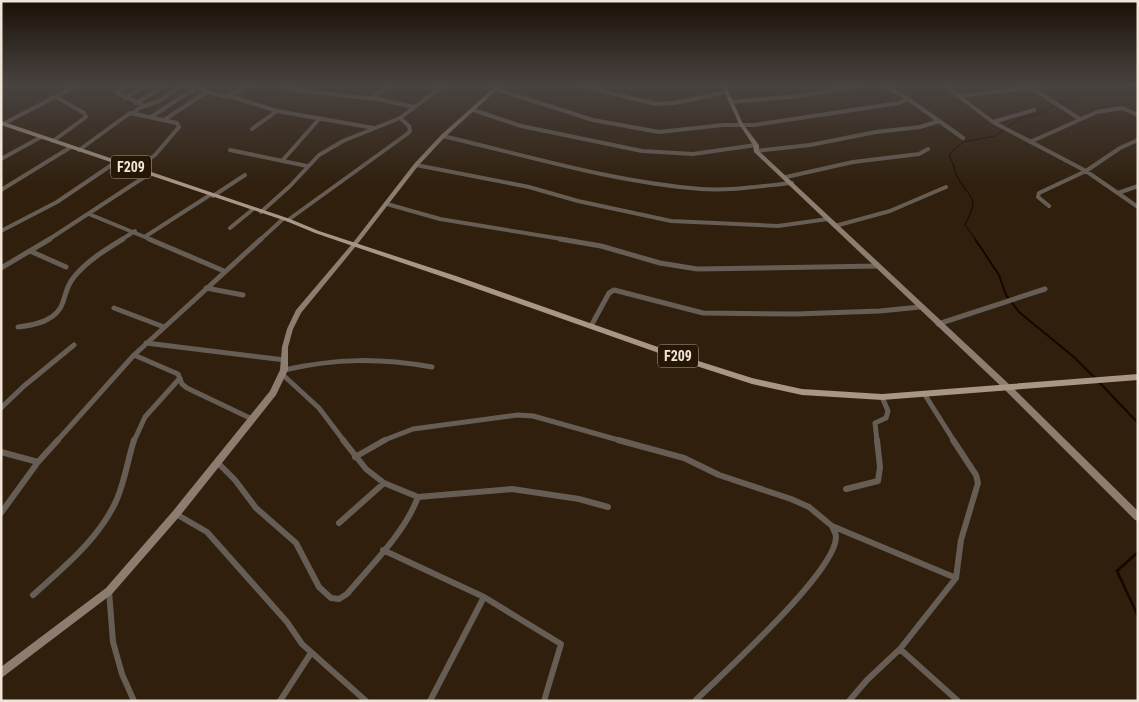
<svg xmlns="http://www.w3.org/2000/svg" width="1139" height="702" font-family="'Roboto Condensed',sans-serif">
  <rect width="100%" height="100%" fill="#301f0d"/>
  <g fill="none" stroke-linecap="round" stroke-linejoin="round">
    <path stroke="#150600" stroke-width="1" d="M976 240 965 225C979 196 973 203 958 178 954 172 955 165 949 156L954 149 964 142 995 136 1021 118 1038 114 1065 100 1080 95 1104 93 1138 86"/>
    <path stroke="#150600" stroke-width="2" d="M975 239 999 275 1006 295 1019 312 1075 358 1096 379
      M1099 382 1138 423"/>
    <path stroke="#150600" stroke-width="2.5" d="M1138 552 1117 571 1138 616"/>
    <path stroke="#665d54" stroke-width="4" d="M128 86 117 93 143 105 133 113
      M188 86 226 97 248 86
      M283 86 303 91 375 99
      M581 86 656 104 675 103 727 92
      M885 86 908 99 963 138
      M945 86 993 122 1086 171 1138 207
      M1030 87 1080 119
      M496 89 593 120 659 132 723 125H754L899 103 908 99
      M230 96 277 111 374 128
      M958 96 1032 88
      M125 98 146 86
      M373 98 414 107
      M373 98 388 86
      M731 102 800 96 857 86
      M136 103 164 86
      M142 107 159 101 181 86
      M473 110 521 126 642 151 693 154 756 145
      M151 117 194 89
      M164 120 205 93
      M993 122 1034 110
      M1 125 76 86
      M252 129 277 111
      M443 136C528 156 613 182 701 189 731 191 762 186 792 183
      M53 141 86 117 84 113 56 97
      M1030 142 1097 112 1122 108 1138 115
      M79 150 130 113 177 123 179 127 155 155 136 169
      M230 150 307 166
      M756 151 810 145 876 132 920 127 939 121
      M1 159 41 137
      M282 161 320 118
      M416 165 529 187 578 201 671 221 778 226 828 219
      M786 177 853 162 919 154 928 149
      M1 190 71 147
      M1118 193 1138 186
      M213 196 245 175
      M387 204 440 219 568 240
      M1049 206 1038 197 1039 193 1086 171 1120 148 1138 140
      M261 212 290 186 319 155 343 141 400 118 443 86
      M89 214 152 240
      M288 220 407 134 410 131 409 126 400 118
      M835 226 890 211 946 187
      M230 228 252 210
      M1 231 57 202 116 162
      M146 236 210 195
      M48 240 149 174
      M121 240 135 231
      M260 240 283 219"/>
    <path stroke="#665d54" stroke-width="5" d="M149 239 224 271
      M560 239 601 246 660 263 697 269 878 266
      M30 251 66 267
      M1 268 50 239
      M206 288 243 295
      M114 308 164 327
      M938 324 1045 289
      M591 326 609 293 614 290 703 313 796 314 880 311 920 307
      M18 327C35 325 57 321 63 302 66 293 67 285 74 277 87 261 105 250 123 239
      M146 343 285 360
      M134 355 178 374 182 384 187 388 252 419
      M284 370C337 358 379 358 432 367
      M283 375 319 408 344 441
      M925 395 954 441
      M1 408 24 386 74 345
      M57 441 134 355 261 239
      M134 441 145 417 180 378
      M382 441 413 429 518 415 533 416 622 441
      M877 441 875 423 886 418 888 411 882 397"/>
    <path stroke="#665d54" stroke-width="6" d="M343 440 366 469 384 483 418 497 512 489 579 499 608 507
      M618 440 684 458 719 475 791 499 809 507 832 526 956 578
      M1 452 38 462
      M355 457 385 440
      M217 462 235 480 256 508 296 543 319 587 331 598 339 599 347 594C372 564 404 534 418 497
      M846 489 878 481 880 467 877 440
      M1 513 38 462 58 440
      M176 514 207 532 287 622 302 644 366 701
      M339 523 384 483
      M383 550 484 597 430 701
      M109 591 113 642 122 674 134 701
      M33 595C64 567 100 538 117 499 125 480 128 459 134 440
      M484 597 561 644 544 701
      M900 649 958 701
      M280 701 311 653
      M695 701C723 673 836 572 836 537 836 533 833 529 832 526
      M849 701 867 680 900 649 956 578 961 540 978 483 976 475 953 440"/>
    <path fill="#8c7d70" fill-rule="evenodd" d="M496 86H501L445 137 418 166 356 246 301 313 293 329 288 347V370L276 395 179 517 112 594 4 676 1 678V667L106 588 173 511 270 391 280 370 282 347 287 329 296 310 352 244 414 164 441 135Z
      M722 86H726L743 124 759 145V151L1011 386 1138 511V521L1135 520 1005 390 754 152 753 145 739 124Z"/>
    <path fill="#a99684" fill-rule="evenodd" d="M1 121 290 219 319 231 456 276 692 359 752 378 802 389 882 394 1138 374V380L882 400 802 395 752 384 687 363 452 280 315 233 286 221 1 125Z"/>
  </g>
  <linearGradient id="sky" x2="0" y2="1"><stop stop-color="#1a1107"/><stop offset="0.46" stop-color="#484240"/><stop offset="1" stop-color="#484240" stop-opacity="0"/></linearGradient>
  <rect width="1139" height="185" fill="url(#sky)"/>
  <g text-anchor="middle" dominant-baseline="central" stroke-width="5" stroke-linejoin="round" paint-order="stroke">
    <g fill="#261604" stroke="#b4a79a" stroke-width="1">
      <rect x="111" y="155.5" width="40" height="23" rx="4"/>
      <rect x="658" y="344.5" width="40" height="23" rx="4"/>
    </g>
    <g font-size="14" font-weight="bold" fill="#f1e5da">
      <text x="131" y="167">F209</text>
      <text x="678" y="356">F209</text>
    </g>
  </g>
  <rect width="1139" height="702" fill="none" stroke="#f1e5da" stroke-width="5"/>
</svg>
